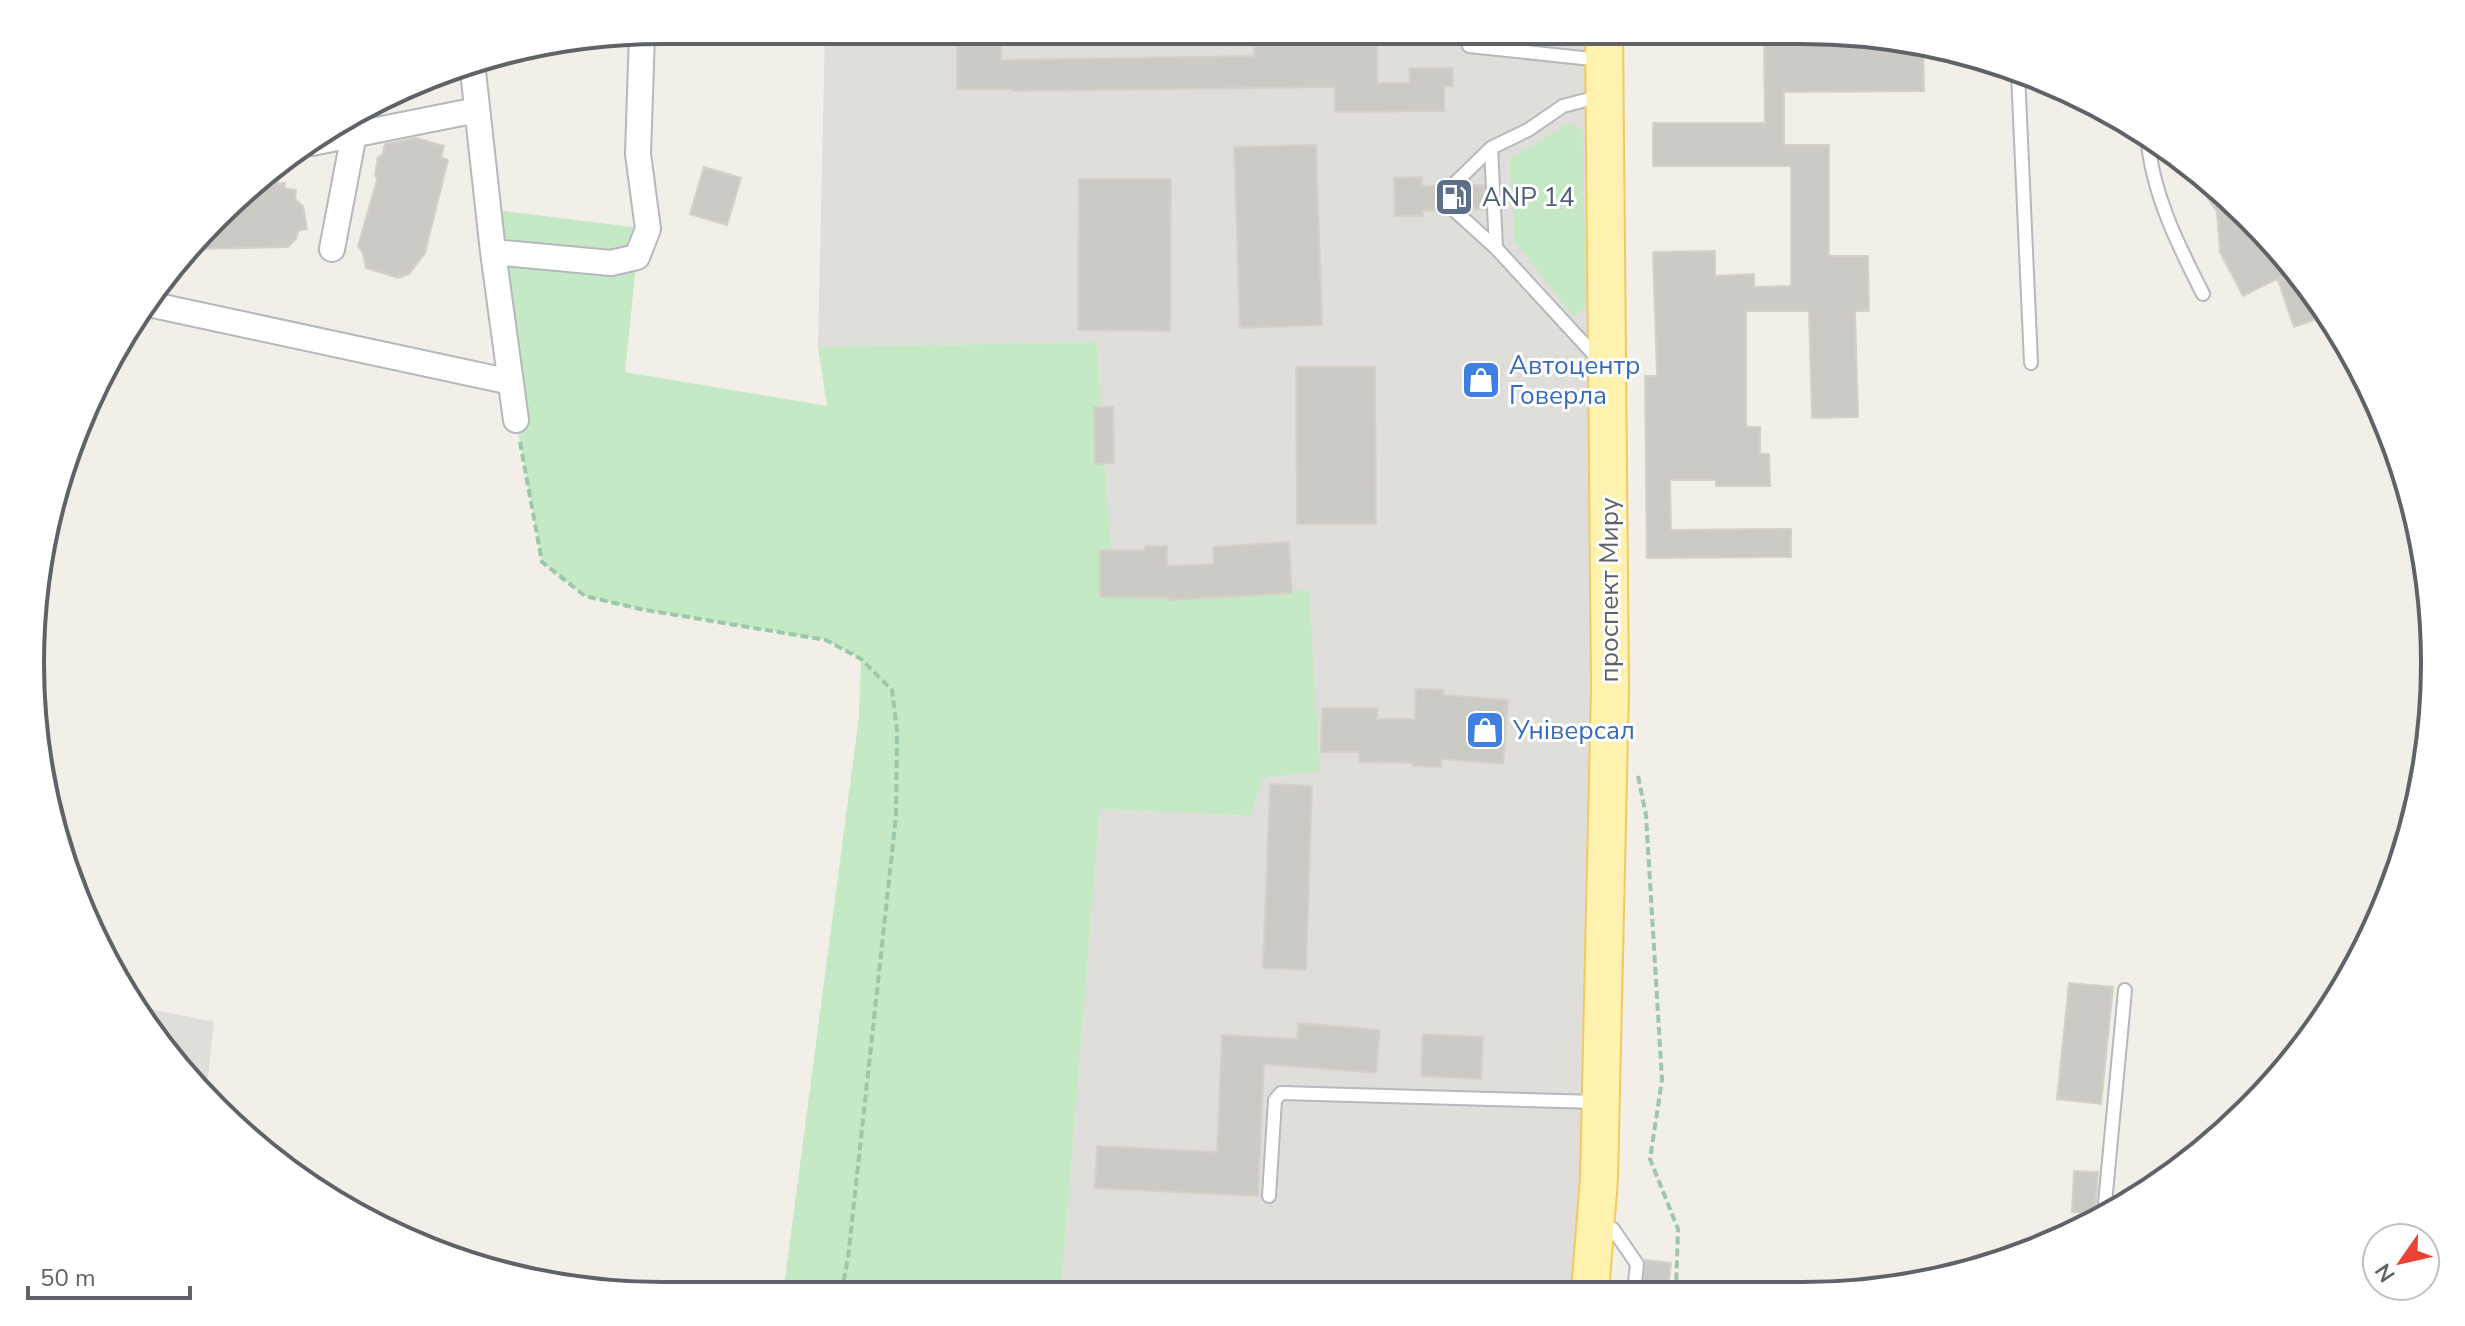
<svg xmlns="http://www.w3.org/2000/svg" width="2465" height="1326" font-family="'Nunito Sans',sans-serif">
  <rect width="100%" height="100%" fill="#f1efe8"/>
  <path fill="#e0deda" d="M825 30 1594 31 1600 688 1579 1292 1061 1293 1100 809 1250 816 1309 590 1114 593 1097 342 818 347Z
    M141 1007 214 1022 206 1096 187 1081Z"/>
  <path fill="#c5e8c5" d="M1569 123 1583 130 1586 307 1573 316 1515 241 1509 160Z
    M489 209 648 229 637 257 625 372 827 406 818 347 1097 342 1114 592 1309 590 1320 771 1262 778 1251 816 1100 809 1061 1293 783 1294 859 717 861 659 826 640 640 609 585 596 542 562 516 420Z"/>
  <path fill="#cccac5" stroke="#d6d1c6" stroke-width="2" d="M957 30H1001V60L1254 56 1253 31H1377V83H1410L1409 68H1453V86H1444V111L1335 112V87L1012 91V89H957Z
    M1764 31H1843L1923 45 1924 91 1784 92V145H1829V256H1868L1869 311H1855L1858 417 1812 418 1809 311H1746V427H1760V454H1769L1770 486H1716V480H1670L1671 530 1791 529V557L1647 558 1645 376H1657L1653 252 1715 251V276L1754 274V287L1791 286V166H1653V123H1765Z
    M416 138 444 146 441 157 448 160 425 253 409 274 398 278 366 268 363 253 358 246 377 180 375 174 378 157 382 155 385 144Z
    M1316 145 1322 325 1240 328 1234 147Z
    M2190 166 2219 187 2272 243 2287 274 2243 296 2220 252 2217 212 2188 168Z
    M704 167 741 178 727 225 690 214Z
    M1422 177V186L1444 185 1446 191 1451 194 1459 192 1466 185H1484L1485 209H1467L1459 203 1452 201 1447 205 1445 210 1423 211V216H1395L1394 178Z
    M1079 179H1171L1170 331 1078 330Z
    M278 181V184L285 183 284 188 296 190 295 199 303 206 307 229 298 231 296 239 288 247 195 249 252 188H257L260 182Z
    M2300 273 2328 315 2294 327 2278 280Z
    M1296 367H1375L1376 524H1297Z
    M1094 407H1113L1114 463 1095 464Z
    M1289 542 1292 593 1169 600V598L1100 597V550H1145V546H1167V566L1214 564 1213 547Z
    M1416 689 1444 690V695L1508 700 1503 764 1441 759V767L1413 766V763L1359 762V752H1321L1322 708H1377V719H1415Z
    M1270 784 1312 786 1306 970 1263 968Z
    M2069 983 2113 987 2101 1104 2057 1099Z
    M1298 1023 1380 1030 1376 1073 1264 1064 1258 1196 1095 1188 1097 1146 1217 1152 1222 1035 1297 1039Z
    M1423 1034 1483 1037 1481 1079 1421 1076Z
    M2074 1171 2098 1172 2095 1213 2072 1212Z
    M1645 1260 1671 1263 1668 1291H1643Z"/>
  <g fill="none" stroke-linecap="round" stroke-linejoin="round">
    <defs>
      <path id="lane" d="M1469 46 1601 60
        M2018 73 2031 363
        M2147 135C2152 193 2177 243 2203 294
        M1491 148 1496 248
        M1453 185 1491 148 1528 130 1563 106 1601 96
        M1454 210 1496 248 1599 360
        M1269 1196 1275 1100 1281 1093 1597 1102
        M2104 1214 2125 990
        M1598 1228 1613 1229 1637 1264 1634 1291"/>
      <path id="street" d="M472 62 493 252 516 420
        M312 143 477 110
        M332 249 354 134
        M493 252 611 263 637 257 648 229 638 154 642 34
        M144 303 511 382"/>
      <path id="primary" d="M1590 1292 1599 1179 1610 688 1604 31"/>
    </defs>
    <use href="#lane" stroke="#b5b8bc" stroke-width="16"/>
    <use href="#street" stroke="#b5b8bc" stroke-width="28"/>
    <use href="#primary" stroke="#f2c960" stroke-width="40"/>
    <path stroke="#9cc7a9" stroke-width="4" stroke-dasharray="8 4" stroke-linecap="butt" d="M520 442 542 562 585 596 640 609 826 640 861 659 892 690 897 731 896 816 848 1258 841 1294
      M1638 776 1646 815 1662 1080 1650 1159 1678 1229 1676 1291"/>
    <use href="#lane" stroke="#fff" stroke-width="12"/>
    <use href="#street" stroke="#fff" stroke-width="24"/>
    <use href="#primary" stroke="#fff2af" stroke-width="36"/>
  </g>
  <defs>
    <symbol id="fuel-square" viewBox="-11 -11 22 22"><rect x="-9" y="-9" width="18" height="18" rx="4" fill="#5c6f8a" stroke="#fff"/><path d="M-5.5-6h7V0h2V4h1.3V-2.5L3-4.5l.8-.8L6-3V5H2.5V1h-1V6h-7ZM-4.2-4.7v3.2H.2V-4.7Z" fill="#fff"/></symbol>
    <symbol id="shop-square" viewBox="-11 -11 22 22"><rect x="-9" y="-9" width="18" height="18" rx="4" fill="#3f7fe0" stroke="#fff"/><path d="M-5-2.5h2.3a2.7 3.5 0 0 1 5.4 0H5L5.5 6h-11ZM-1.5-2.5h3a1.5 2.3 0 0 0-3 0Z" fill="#fff"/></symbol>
  </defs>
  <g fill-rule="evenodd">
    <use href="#fuel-square" x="1432" y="175" width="44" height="44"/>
    <use href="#shop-square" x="1459" y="358" width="44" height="44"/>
    <use href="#shop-square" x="1463" y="708" width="44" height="44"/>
  </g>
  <g text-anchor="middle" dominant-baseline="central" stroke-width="6" stroke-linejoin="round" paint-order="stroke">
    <g font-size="26" fill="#4e5e75" stroke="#fff" text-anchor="start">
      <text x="1482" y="197">ANP 14</text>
    </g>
    <g font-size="26" fill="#366cbe" stroke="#fff" text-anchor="start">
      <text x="1509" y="365">Автоцентр<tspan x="1509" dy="30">Говерла</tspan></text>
      <text x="1513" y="730">Універсал</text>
    </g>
    <g font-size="26" fill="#5f6368" stroke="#fff">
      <text transform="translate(1609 590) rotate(-90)">проспект Миру</text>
    </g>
  </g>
  <path d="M0 0H2465V1326H0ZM663 44H1802A619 619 0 0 1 2421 663V663A619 619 0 0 1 1802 1282H663A619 619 0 0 1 44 663V663A619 619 0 0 1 663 44Z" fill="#fff" fill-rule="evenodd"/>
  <path fill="none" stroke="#5f6368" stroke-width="4" d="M663 44H1802A619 619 0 0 1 2421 663V663A619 619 0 0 1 1802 1282H663A619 619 0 0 1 44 663V663A619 619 0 0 1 663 44Z"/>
  <g transform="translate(2401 1262) rotate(236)"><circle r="38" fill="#ffffff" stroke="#bfc1c3" stroke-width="2"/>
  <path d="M0-6L14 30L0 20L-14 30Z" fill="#ea4335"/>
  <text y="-12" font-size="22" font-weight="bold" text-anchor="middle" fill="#5f6368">N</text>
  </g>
  <path d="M28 1286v12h162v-12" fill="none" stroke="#5f6368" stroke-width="4"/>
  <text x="40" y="1286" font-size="24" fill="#5f6368" stroke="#ffffff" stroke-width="6" paint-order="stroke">50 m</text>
</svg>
